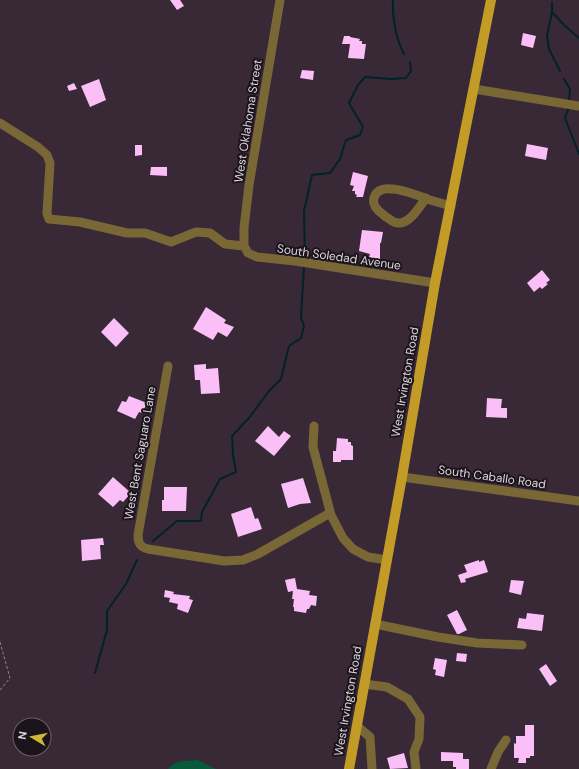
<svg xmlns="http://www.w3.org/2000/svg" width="579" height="769" font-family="'DM Sans',sans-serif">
  <rect width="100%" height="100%" fill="#392937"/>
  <path fill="#055b3a" d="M197 760 216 769H168C174 760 187 761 197 760Z"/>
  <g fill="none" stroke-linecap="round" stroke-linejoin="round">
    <path stroke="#022229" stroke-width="2" d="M393 0C392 17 396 39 404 54
      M552 2V12L565 26 579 38
      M552 12 547 36 549 49 560 71
      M564 79 570 89 569 101
      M569 107 565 118 579 154
      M305 260 304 211 312 175 330 173 340 159 346 140 360 135 363 127 349 103 358 85 365 77 390 79 406 78 411 71 410 62
      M153 541 177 521H201L202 512 220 479 236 472 233 455 232 436 249 418 269 391 281 379 289 346 301 338 304 326 301 318 304 266
      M95 673 107 630V611L126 584 137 560"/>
  </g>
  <path fill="#fabff6" d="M170 0H180L184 6 177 10Z
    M523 33 536 36 533 48 521 45Z
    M344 36H350V37L360 39 359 41H362V44H366L364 59 348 58 350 44H342Z
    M302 70 314 71 313 80 300 78Z
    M99 79 106 100 90 107 81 86Z
    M74 83 77 89 69 91 67 86Z
    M527 144 548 148 546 160 525 156Z
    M135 145H142V155L135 156Z
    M151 167H167V176L150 175Z
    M353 172 368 176 363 197H356L357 195 355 194V191H352L354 186 350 185Z
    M362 230 383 232 381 243H380V260L369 257 370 254 359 251Z
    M542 270 550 280 546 283 548 284 542 289 540 287 534 292 527 283Z
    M206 307 226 320 224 323 234 327 227 337 218 332 213 340 193 329Z
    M114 318 129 333 116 347 101 332Z
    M206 364V369L218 368 220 393 201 394 200 380H195L194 365Z
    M129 396 147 403 142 413 139 412 135 419 117 411 122 401 126 402Z
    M487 398 502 399 501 408H507V418L486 417Z
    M268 426 279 437 284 431 291 436 274 456 255 441Z
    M337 438 348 439V442H351V445L353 446V460H341V462H333V451H336Z
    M113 477 131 493 123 502 120 500 113 507 98 494Z
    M303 478 311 503 300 504 288 508 281 484Z
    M164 487H187L186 511H162V500H164Z
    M251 507 255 519 258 518 262 529 238 537 231 514Z
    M103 538 104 545H100L101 559 82 561 81 540Z
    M479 560V562L484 560 488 572 465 579 466 582 461 583 458 575 467 572 464 565Z
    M295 578 297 589 310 591 309 595 317 596 316 606 311 605 309 609H307L306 613 294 611V607H293L294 599H292L293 591 288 592 285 580Z
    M511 580 524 581 521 595 509 592Z
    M165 590 174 592 173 594 190 596 189 599 193 600 188 613 177 609 178 604 169 602 170 598 164 597Z
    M457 610 467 630 459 634H457L447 615Z
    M527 613 544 615 542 631 517 628 519 618 526 619Z
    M457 653 467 654 466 662 456 661Z
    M435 658 447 660 444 677 435 675 436 670 433 669Z
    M546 664 557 681 550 686 539 669Z
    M525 725H534V756H530V758H526V763H518L519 758H514V743L516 744V736H525Z
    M441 752 463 753V759H469V769H456V767H453V761H441Z
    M404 753 408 768 390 769 387 758Z"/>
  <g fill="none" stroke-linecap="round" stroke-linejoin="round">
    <path stroke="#928590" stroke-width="1" stroke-dasharray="3 2" stroke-linecap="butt" d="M0 642 10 678 0 690"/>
    <path stroke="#796736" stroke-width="9" d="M280 0 249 185 244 228V246L248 253 257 257 295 261 435 283
      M474 89 579 106
      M0 123 38 147 47 155 50 163 47 213 49 219 80 222 127 233H145L171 242 196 232 210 233 225 244 244 246
      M426 198C419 207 408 228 394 222 391 221 389 218 386 217 383 214 379 212 377 209 374 206 373 201 374 198 379 178 419 196 430 200 437 202 444 204 451 206
      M168 366 138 535C138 543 140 547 148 549L224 561 243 560 258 554 330 513
      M314 426 313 447 331 515 343 538 353 549 368 557 387 560
      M402 477 579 501
      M375 624 438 637 477 643 522 645
      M364 684 387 687 408 699 420 717 419 739 414 752 416 769
      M357 726 370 737 372 769
      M491 769 498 752 506 740"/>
    <path stroke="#c29c27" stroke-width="10" d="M349 769 402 477 435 283 491 0"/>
  </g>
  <g text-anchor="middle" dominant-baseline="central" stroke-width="4" stroke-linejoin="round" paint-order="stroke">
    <g font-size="12" fill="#ded4dd" stroke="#1b141b">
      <text transform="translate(248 121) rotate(-81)">West Oklahoma Street</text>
      <text transform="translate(339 257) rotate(8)">South Soledad Avenue</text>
      <text transform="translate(405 382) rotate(-80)">West Irvington Road</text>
      <text transform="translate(140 453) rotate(-80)">West Bent Saguaro Lane</text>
      <text transform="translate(492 477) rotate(8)">South Caballo Road</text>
      <text transform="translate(348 701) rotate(-80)">West Irvington Road</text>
    </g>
  </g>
  <g transform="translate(32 737) rotate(280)"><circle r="19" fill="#1b141b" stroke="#696169"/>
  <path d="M0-3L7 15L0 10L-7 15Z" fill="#d2b635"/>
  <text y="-6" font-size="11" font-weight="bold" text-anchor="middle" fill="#ded4dd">N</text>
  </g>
</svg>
